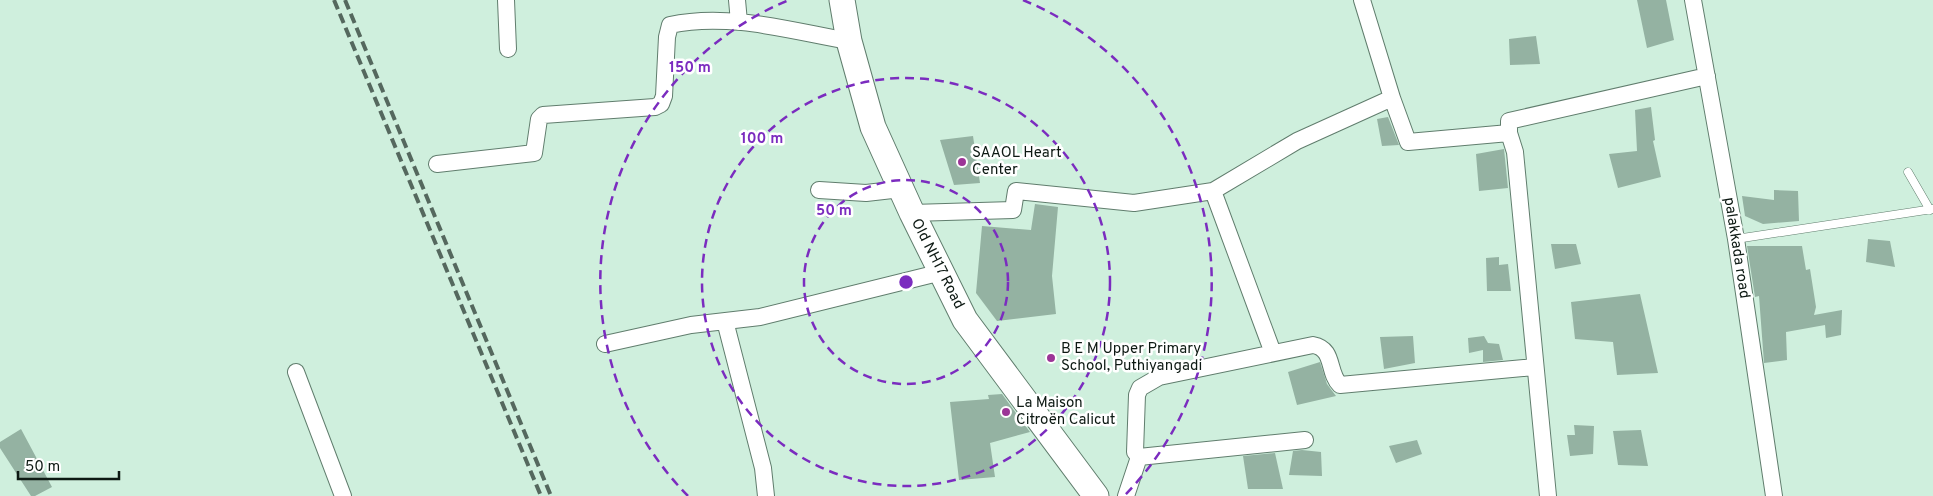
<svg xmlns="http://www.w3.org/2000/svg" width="1933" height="496" font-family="Overpass,sans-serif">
  <rect width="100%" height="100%" fill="#cfefdd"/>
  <path fill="#94b2a2" d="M1637 0H1666L1674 40 1647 48Z
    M1536 36 1540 64 1510 65 1509 39Z
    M1651 107 1655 140 1653 141 1661 177 1618 188 1609 154 1637 151 1635 110Z
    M1388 117 1399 145 1382 146 1377 119Z
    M973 136 980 183 954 185 940 140Z
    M1504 149 1508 188 1479 191 1476 154Z
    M1774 190 1798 191 1799 221 1763 224 1745 216 1742 196 1774 200Z
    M1035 204 1058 207 1052 276 1056 314 997 321 976 293 982 226 1031 230Z
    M1868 239 1890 241 1895 267 1866 262Z
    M1551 244H1576L1581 264 1555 269Z
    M1747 246H1802L1806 270 1810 269 1816 307 1814 315 1842 310 1841 335 1826 338 1825 325 1786 332 1787 360 1764 363 1759 296 1755 297Z
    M1499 257V265L1508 264 1511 291H1487L1486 258Z
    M1640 294 1658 373 1617 375 1613 342 1575 339 1571 302Z
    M1413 336 1415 363 1384 369 1380 337Z
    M1484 336 1488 343 1499 344 1503 360 1483 362V350L1469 353 1468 338Z
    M1320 362 1327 384 1336 396 1297 405 1288 372Z
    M1002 394 1030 432 990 443 995 477 959 480 950 402 989 399 988 395Z
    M1574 425 1594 426 1593 454 1570 456 1567 435H1575Z
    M21 429 52 487 35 496H31L0 448V442Z
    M1641 430 1648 466 1618 465 1613 431Z
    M1417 440 1422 454 1396 463 1389 446Z
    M1302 450 1321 452 1322 476 1289 475 1293 451Z
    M1275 453 1283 489H1248L1243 456Z"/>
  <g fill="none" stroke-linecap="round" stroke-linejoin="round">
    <defs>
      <path id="lane" d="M1908 172 1930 210
        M1736 239 1933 209"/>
      <path id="street" d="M506 0 508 49
        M737 0 739 22
        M1362 0 1392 98
        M1693 0 1736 239 1774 496
        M437 164 534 153 539 119 543 115 655 107 661 104 664 96 667 37 670 25C728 12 792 31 849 41
        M819 190 866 193 901 189
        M1213 191 1273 353
        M912 213 1013 210 1016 191 1134 203 1213 191 1297 141 1392 98 1408 142 1509 133
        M725 321 763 468 766 496
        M605 344 691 325 760 317 942 272
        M296 372 343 496
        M1139 457 1305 440
        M1126 496 1139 457 1135 452 1137 395 1140 388 1159 377 1313 345C1335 349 1327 372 1340 385L1535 367
        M1548 496 1515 152 1509 133V121L1707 76"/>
      <path id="primary" d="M842 0 849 41 873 127 912 213 965 320 1096 496"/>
    </defs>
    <use href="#lane" stroke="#607d6d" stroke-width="9"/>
    <use href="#street" stroke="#607d6d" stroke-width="18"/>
    <use href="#primary" stroke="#607d6d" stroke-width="27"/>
    <use href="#lane" stroke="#fff" stroke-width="8"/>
    <use href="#street" stroke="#fff" stroke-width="16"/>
    <use href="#primary" stroke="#fff" stroke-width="25"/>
    <path stroke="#55685e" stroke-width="4" stroke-dasharray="10 5" stroke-linecap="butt" d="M334 0 541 496
      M345 0 551 496"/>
  </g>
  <g fill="none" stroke="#7b2cbf" stroke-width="2.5" stroke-dasharray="9 6">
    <circle cx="906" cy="282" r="102"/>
    <circle cx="906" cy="282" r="204"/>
    <path d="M688 496A305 305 0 0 1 789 0M1023 0A305 305 0 0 1 1124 496"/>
  </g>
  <g fill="#9c3497" stroke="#fff" stroke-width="2">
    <circle cx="962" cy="162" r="5"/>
    <circle cx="1051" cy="358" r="5"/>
    <circle cx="1006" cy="412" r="5"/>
  </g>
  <g text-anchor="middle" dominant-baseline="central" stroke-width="5" stroke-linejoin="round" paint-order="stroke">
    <g font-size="15" fill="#0d1913" stroke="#fff" text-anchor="start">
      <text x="972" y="153">SAAOL Heart<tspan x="972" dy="17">Center</tspan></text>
      <text x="1061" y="349">B E M Upper Primary<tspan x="1061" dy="17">School, Puthiyangadi</tspan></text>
      <text x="1016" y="403">La Maison<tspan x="1016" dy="17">Citroën Calicut</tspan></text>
    </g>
    <g font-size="15" fill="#0d1913" stroke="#fff">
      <text transform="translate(1736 248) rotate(81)">palakkada road</text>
      <text transform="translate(937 264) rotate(63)">Old NH17 Road</text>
    </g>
  </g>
  <circle cx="906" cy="282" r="8" fill="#7b2cbf" stroke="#fff" stroke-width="2.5"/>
  <g font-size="15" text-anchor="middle" font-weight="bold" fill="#7b2cbf" stroke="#fff" stroke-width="5" stroke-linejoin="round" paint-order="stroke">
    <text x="690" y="72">150 m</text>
    <text x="762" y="143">100 m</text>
    <text x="834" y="215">50 m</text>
  </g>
  <path d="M18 471v8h101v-8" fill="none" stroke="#0d1913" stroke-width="2.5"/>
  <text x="25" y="471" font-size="15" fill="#0d1913" stroke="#ffffff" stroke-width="4" paint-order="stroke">50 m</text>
</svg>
